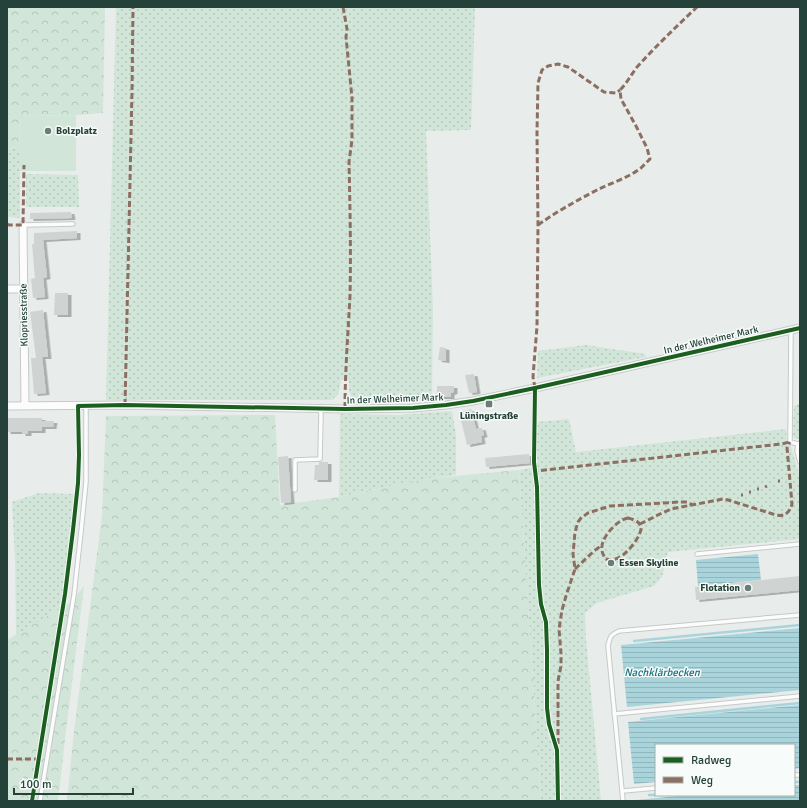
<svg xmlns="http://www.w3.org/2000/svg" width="807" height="808" font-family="Signika,sans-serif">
  <defs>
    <pattern id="grass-dots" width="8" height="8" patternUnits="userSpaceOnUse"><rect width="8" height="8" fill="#d1e6d8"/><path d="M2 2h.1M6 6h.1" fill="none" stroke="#b3c6ba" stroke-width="1.8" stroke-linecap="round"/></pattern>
    <pattern id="forest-crowns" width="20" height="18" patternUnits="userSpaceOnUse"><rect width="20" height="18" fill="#d1e6d8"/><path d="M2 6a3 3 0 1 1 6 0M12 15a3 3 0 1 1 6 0" fill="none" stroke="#b3c6ba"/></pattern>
    <pattern id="water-rules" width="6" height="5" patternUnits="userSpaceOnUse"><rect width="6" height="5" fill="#a9d4db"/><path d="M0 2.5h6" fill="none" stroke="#91b7bd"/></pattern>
    <filter id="shadow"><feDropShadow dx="3.5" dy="2" stdDeviation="0" flood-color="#0004"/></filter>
  </defs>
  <rect width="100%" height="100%" fill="#e8edeb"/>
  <path fill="url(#grass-dots)" d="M116 7H475L471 130 426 131 433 310 432 399 415 400H359L351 396 349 390V380H341C339 389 341 395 331 400H106Z
    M20 146V218L9 217 7 219V149Z
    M26 174 78 175 79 207H26Z
    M586 345 645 354 646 357 537 378 538 351Z
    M800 404V438L796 439 793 436 794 406Z
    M452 411 456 435V475L424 479 339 497 340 414 399 415Z
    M569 419 576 452 786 429 787 444 791 447 800 477V539L668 552 662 577 654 586 597 603 585 613 586 638 601 801H541L519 470 537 467 536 422Z
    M39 493 74 494 70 541 61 609 16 635 15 558 12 502Z"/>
  <path fill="url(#forest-crowns)" d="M7 7H105L103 113 76 115 19 116 20 146 7 149Z
    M275 415 280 505 339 497 424 479 519 470 541 801H67L74 731 102 515 106 416Z
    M84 586 66 731 58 801H7V640L32 625 70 603Z"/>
  <path fill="#d1e6d8" d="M76 115V171H20L19 116Z"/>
  <path fill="url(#water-rules)" d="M758 554 761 580 698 586 696 560Z
    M800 628V690L627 707 621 645Z
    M800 705V768L794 769V745H656V782L634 784 628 722Z
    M794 785H800V801H636V800L688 795H794Z"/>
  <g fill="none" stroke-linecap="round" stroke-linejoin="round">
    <path stroke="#a9d4db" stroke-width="2.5" d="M634 641 800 625
      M641 719 800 703
      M794 782H800
      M649 795H656"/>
  </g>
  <path fill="#cfd4d2" filter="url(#shadow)" d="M71 212 72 218 30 219V213Z
    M77 231V238L43 240 47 277 43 278 45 297 33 298 31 279 35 278 32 244H34V233Z
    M55 293H68V315H54Z
    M43 310 48 357H42L46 393 34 394 31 358H36L30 312Z
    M440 347 446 348V361L438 360Z
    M474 374 477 392 469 393 465 375Z
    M437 386H454V392L451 393V397H440V393H437Z
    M471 409 476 429 482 428 484 435 481 436 482 442 467 445 459 412Z
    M7 418H42V421H54L53 427H42V431H28V434H22V432H7Z
    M529 454 530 463 486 467 485 458Z
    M288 456 291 502 281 503 278 457Z
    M319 462H328V480H314L315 465H319Z
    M800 576V590L696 600 695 587Z"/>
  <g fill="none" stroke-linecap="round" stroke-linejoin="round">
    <defs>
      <path id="service" d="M23 225 73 224
        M791 330 790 442 798 444 800 443
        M535 388 534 462 536 471
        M798 444 797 451 800 462
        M295 490V460L320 459 321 414 320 409
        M697 554 800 544
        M614 714 800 696
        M794 775H800
        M623 791 656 788
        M40 801 74 595 81 532 86 482V406
        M623 801 608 646C610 637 610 635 619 631L800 615"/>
      <path id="minor" d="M23 225 25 406
        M7 289H24
        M7 406 125 405 345 409 413 408 446 405 473 401 535 388 800 328"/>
    </defs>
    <use href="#service" stroke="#c5cac8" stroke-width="5.5"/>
    <use href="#minor" stroke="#c5cac8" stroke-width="9"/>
    <use href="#service" stroke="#fcfcfc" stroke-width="3.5"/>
    <use href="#minor" stroke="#fcfcfc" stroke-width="7"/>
    <path stroke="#8d6e63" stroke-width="3" stroke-dasharray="6 3" stroke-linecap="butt" d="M343 7 347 29 346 37 352 98V140L349 162C350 206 351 251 350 296 348 334 345 371 345 409
      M7 224 9 225H23L24 165
      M538 225C556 212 576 201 597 190 611 183 628 178 641 168 644 165 647 162 650 159L647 148 636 126 621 99 620 90C627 83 631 75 637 67 656 46 676 27 697 7
      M535 388 533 377 537 326 538 225 537 133 538 83 542 70 548 66 558 64 568 67 604 92 616 93 620 90
      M125 405 132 92 133 7
      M536 475V471L781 444 790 442
      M778 481H780
      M765 487 767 486
      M757 489H759
      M749 492H751
      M741 495H743
      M628 518C632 519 639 521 641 526 643 535 626 555 618 558 614 560 610 560 606 559 603 555 601 551 602 546 603 536 617 520 628 518Z
      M640 524 660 514 671 509 723 499 728 500 776 515C785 517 790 512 792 504L787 447 790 442
      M575 569 594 551 602 545
      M558 744V681L561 666V654L559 629 562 610 566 596 575 569 573 554 575 532 578 522 581 518 588 513 610 506 680 502H687L693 505
      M7 759H39"/>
    <defs>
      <path id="cycleway" d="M535 388 534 462 537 487 539 585 541 604 546 622 547 650V708L549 724 557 750 558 801
        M32 801 65 594 73 530 78 483 79 455 78 406 125 405 345 409 413 408 446 405 473 401 535 388 800 328"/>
    </defs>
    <use href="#cycleway" stroke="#f7fbf9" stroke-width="6"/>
    <use href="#cycleway" stroke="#1b5e20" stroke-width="4"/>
  </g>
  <g fill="#697e78" stroke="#f7fbf9" stroke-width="1.5">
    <circle cx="48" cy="131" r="4"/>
    <rect x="485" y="400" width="8" height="8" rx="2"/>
    <circle cx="611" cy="563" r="4"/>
    <circle cx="748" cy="588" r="4"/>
  </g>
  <g text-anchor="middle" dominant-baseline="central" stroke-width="3" stroke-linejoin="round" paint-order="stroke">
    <g font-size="10" font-weight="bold" fill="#24423a" stroke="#f7fbf9" text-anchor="start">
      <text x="56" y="131">Bolzplatz</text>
      <text x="489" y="416" text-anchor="middle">Lüningstraße</text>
      <text x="619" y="563">Essen Skyline</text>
      <text x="740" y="588" text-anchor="end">Flotation</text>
    </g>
    <g font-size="10" fill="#24423a" stroke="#f7fbf9">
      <text transform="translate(24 315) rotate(-91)">Klopriesstraße</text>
      <text transform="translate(711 340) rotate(-13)">In der Welheimer Mark</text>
      <text transform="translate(395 399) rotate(-2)">In der Welheimer Mark</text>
    </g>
    <g font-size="11" font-style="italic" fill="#1c6f80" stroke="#f7fbf9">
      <text x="662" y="672">Nachklärbecken</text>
    </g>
  </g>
  <rect width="807" height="808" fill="none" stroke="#24423a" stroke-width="16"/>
  <rect x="655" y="744" width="140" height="52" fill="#f7fbf9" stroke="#a3b1ad"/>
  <rect x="663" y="757" width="20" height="6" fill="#1b5e20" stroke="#a3b1ad"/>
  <text x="691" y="764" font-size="12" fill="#24423a">Radweg</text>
  <rect x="663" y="777" width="20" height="6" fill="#8d6e63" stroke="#a3b1ad"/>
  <text x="691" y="784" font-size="12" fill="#24423a">Weg</text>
  <path d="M14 788v6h119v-6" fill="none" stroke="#24423a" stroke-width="2"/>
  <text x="20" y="788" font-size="12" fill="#24423a" stroke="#f7fbf9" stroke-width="3" paint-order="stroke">100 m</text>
</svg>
